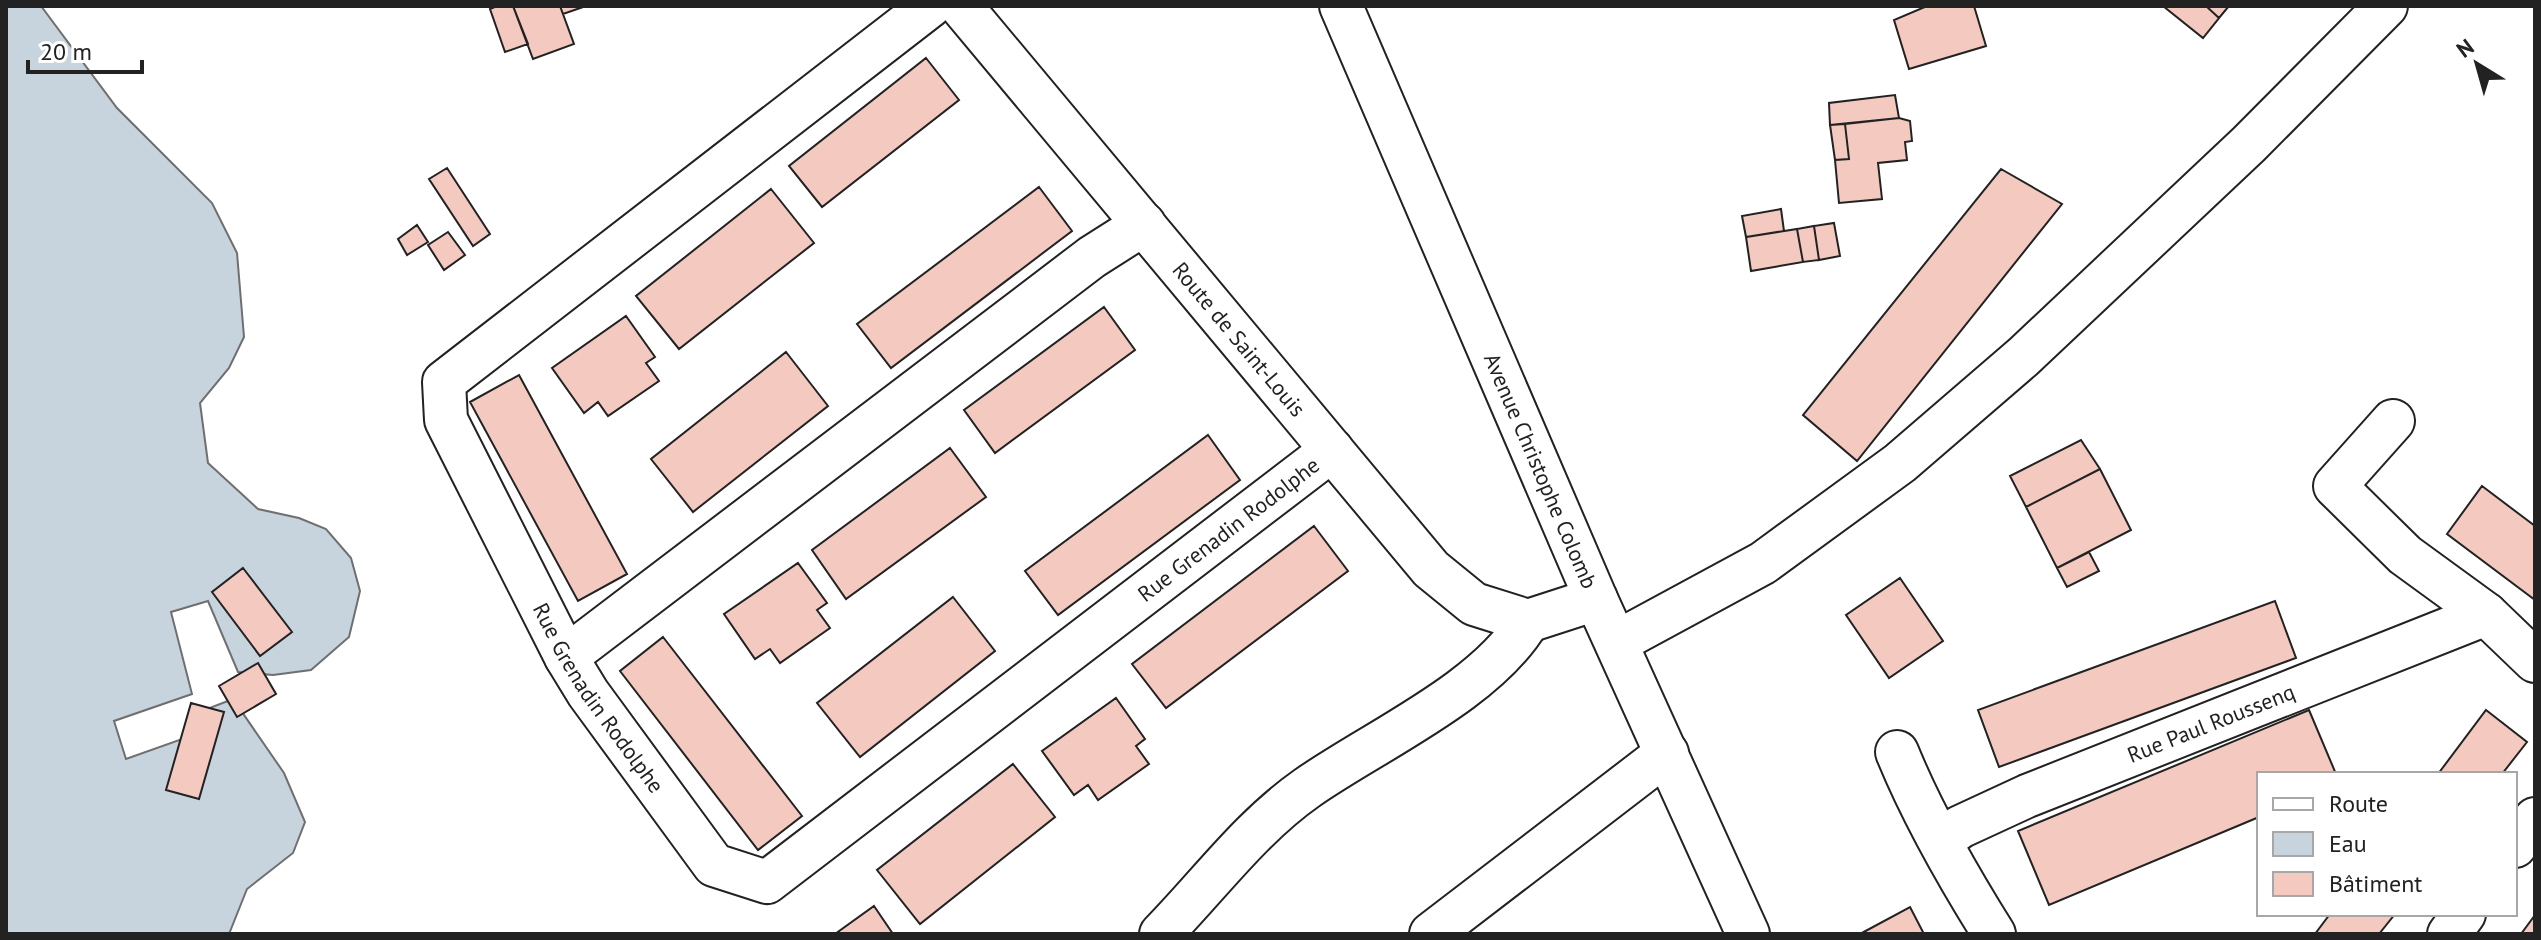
<svg xmlns="http://www.w3.org/2000/svg" width="2541" height="940" font-family="'PT Sans',sans-serif">
  <rect width="100%" height="100%" fill="#fff"/>
  <path fill="#c7d3dd" stroke="#6f6f6f" stroke-width="2" d="M6 6H41L117 108 212 203 237 253 244 337 229 368 200 403 208 463 258 509 299 518 326 529 351 558 360 591 349 637 311 670 273 675 238 672 208 601 171 612 192 694 114 721 126 759 205 731 199 712 233 699 284 773 305 822 293 853 247 889 229 934H6Z"/>
  <path fill="#f3c9c0" stroke="#222" stroke-width="2" d="M497 6H513L528 44 505 52 490 9Z
    M513 6H560L574 44 533 59Z
    M560 6H586L563 14Z
    M1927 6H1974L1986 46 1909 69 1894 20Z
    M2163 6H2206L2219 18 2203 38Z
    M2206 6H2229L2219 18Z
    M926 58 959 100 822 207 789 166Z
    M1895 95 1899 118 1830 125 1829 103Z
    M1899 118 1910 121 1912 141 1905 142 1907 160 1878 163 1882 199 1839 203 1835 160 1849 159 1845 124Z
    M1845 124 1849 159 1835 160 1830 125Z
    M447 168 490 234 473 246 429 179Z
    M2001 169 2062 204 1857 461 1803 415Z
    M1039 187 1072 231 891 368 857 324Z
    M771 189 814 243 679 349 636 296Z
    M1781 209 1784 231 1746 237 1742 216Z
    M1834 223 1840 256 1819 260 1814 226Z
    M417 225 428 242 407 255 398 239Z
    M1814 226 1819 260 1803 262 1797 229Z
    M1797 229 1803 262 1751 271 1746 237Z
    M448 232 465 255 444 270 428 245Z
    M1104 307 1135 350 995 453 964 410Z
    M626 316 655 357 646 363 659 381 608 416 598 402 584 413 552 368Z
    M786 352 828 406 693 512 651 459Z
    M519 375 627 574 578 601 470 402Z
    M1208 435 1240 480 1058 615 1025 571Z
    M2081 440 2100 469 2026 507 2010 476Z
    M950 448 986 497 846 599 812 550Z
    M2100 469 2131 530 2057 568 2026 507Z
    M2482 486 2535 526V600L2447 534Z
    M1314 526 1348 571 1166 708 1132 664Z
    M2089 552 2099 571 2067 587 2057 568Z
    M798 563 827 603 817 610 830 628 780 663 770 649 755 659 724 614Z
    M243 568 292 632 260 656 212 592Z
    M1900 578 1943 641 1889 678 1846 615Z
    M953 597 995 651 860 757 817 703Z
    M2275 601 2296 658 1999 767 1978 710Z
    M663 637 802 816 758 850 620 671Z
    M258 663 276 694 237 717 219 686Z
    M1116 698 1145 739 1136 746 1149 764 1098 800 1088 785 1074 795 1042 751Z
    M191 703 224 712 199 799 166 790Z
    M2309 710 2336 774H2259V817L2049 905 2018 831Z
    M2486 710 2527 742 2502 774H2438Z
    M1013 764 1055 817 920 924 877 870Z
    M874 906 893 934H835Z
    M1910 907 1924 934H1860Z
    M2330 914H2395L2379 934H2315Z
    M2535 915V934H2521Z"/>
  <g fill="none" stroke-linecap="round" stroke-linejoin="round">
    <defs>
      <g id="minor">
        <path id="s1" d="M930 6 444 382 446 420 566 657 588 693 714 865 767 882 1332 450"/>
        <path id="s2" d="M961 6 1431 569 1474 604 1528 621 1596 599"/>
        <path id="s3" d="M1341 6 1596 599 1748 934"/>
        <path d="M2393 421 2335 486 2405 555 2486 614 2535 661"/>
        <path d="M1617 642 1763 563 1900 463 2023 357 2249 144 2386 6"/>
        <path d="M566 657 1092 257 1144 224"/>
        <path d="M1897 752C1923 816 1957 875 1994 934"/>
        <path id="s4" d="M1942 840 1960 827 2027 796 2486 614"/>
        <path d="M2515 846 2535 819"/>
        <path d="M1161 934C1209 885 1250 828 1307 788 1374 741 1486 692 1528 621"/>
        <path d="M1431 934 1667 753"/>
        <path d="M2449 934 2464 914"/>
      </g>
    </defs>
    <use href="#minor" stroke="#222" stroke-width="46"/>
    <use href="#minor" stroke="#fff" stroke-width="42"/>
  </g>
  <g text-anchor="middle" dominant-baseline="central" stroke-width="6" stroke-linejoin="round" paint-order="stroke">
    <g font-size="22" fill="#222" stroke="#fff">
      <text stroke="none"><textPath href="#s2" startOffset="434">Route de Saint-Louis</textPath></text>
      <text stroke="none"><textPath href="#s3" startOffset="506">Avenue Christophe Colomb</textPath></text>
      <text stroke="none"><textPath href="#s1" startOffset="1810">Rue Grenadin Rodolphe</textPath></text>
      <text stroke="none"><textPath href="#s1" startOffset="970">Rue Grenadin Rodolphe</textPath></text>
      <text stroke="none"><textPath href="#s4" startOffset="294">Rue Paul Roussenq</textPath></text>
    </g>
  </g>
  <rect width="2541" height="940" fill="none" stroke="#222222" stroke-width="16"/>
  <rect x="2257" y="772" width="260" height="144" fill="#ffffff" stroke="#a7a7a7" stroke-width="2"/>
  <rect x="2273" y="798" width="40" height="12" fill="#ffffff" stroke="#a7a7a7" stroke-width="2"/>
  <text x="2329" y="812" font-size="24" fill="#222222">Route</text>
  <rect x="2273" y="832" width="40" height="24" fill="#c7d3dd" stroke="#a7a7a7" stroke-width="2"/>
  <text x="2329" y="852" font-size="24" fill="#222222">Eau</text>
  <rect x="2273" y="872" width="40" height="24" fill="#f3c9c0" stroke="#a7a7a7" stroke-width="2"/>
  <text x="2329" y="892" font-size="24" fill="#222222">Bâtiment</text>
  <g transform="translate(2477 64) rotate(323)" stroke="#ffffff" stroke-width="6" paint-order="stroke">
  <path d="M0-6L14 30L0 20L-14 30Z" fill="#222222"/>
  <text y="-12" font-size="22" font-weight="bold" text-anchor="middle" fill="#222222">N</text>
  </g>
  <path d="M28 60v12h114v-12" fill="none" stroke="#222222" stroke-width="4"/>
  <text x="40" y="60" font-size="24" fill="#222222" stroke="#ffffff" stroke-width="6" paint-order="stroke">20 m</text>
</svg>
